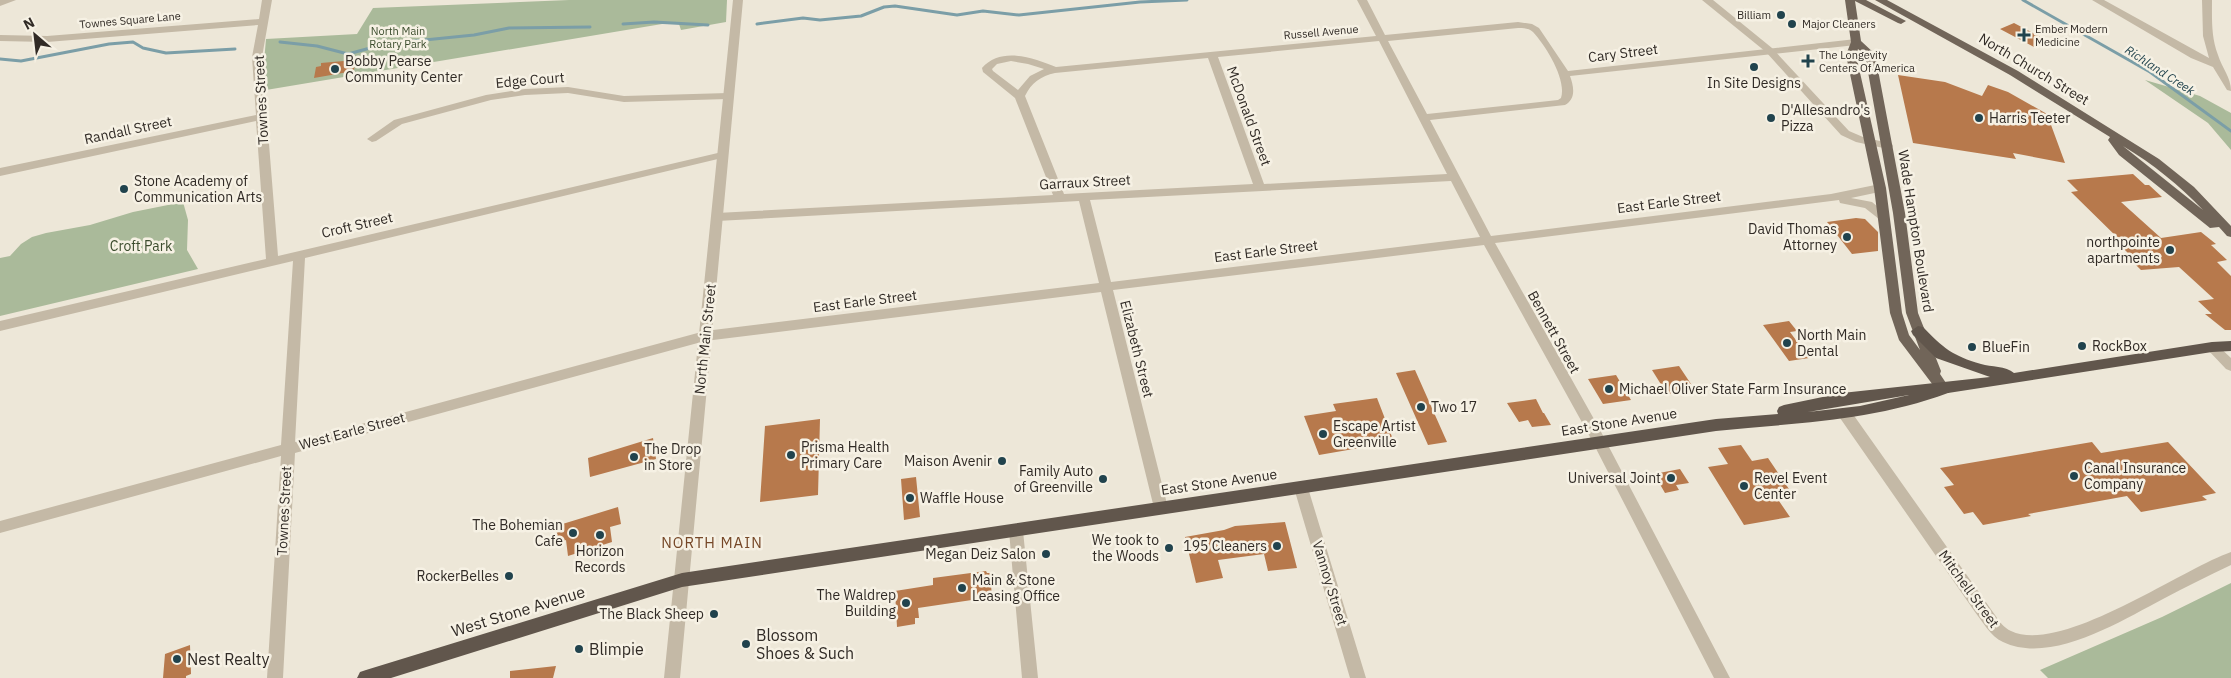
<svg xmlns="http://www.w3.org/2000/svg" width="2231" height="678" font-family="'IBM Plex Sans',sans-serif">
  <rect width="100%" height="100%" fill="#ede7d8"/>
  <path fill="#aaba9a" d="M569 0H727L726 22 681 30 679 24 668 23 266 90 264 62 266 39 357 34 373 8Z
    M2145 80 2200 96 2231 113V150L2208 123Z
    M183 202 188 220 187 250 198 269 0 316V258L10 256 21 244 32 237 46 233 90 225 133 212Z
    M2231 583V678H2048L2040 670 2162 617Z"/>
  <g fill="none" stroke-linecap="round" stroke-linejoin="round">
    <path stroke="#7b9ea7" stroke-width="3" d="M2023 0 2150 72 2231 131
      M623 24 654 22 708 25
      M757 24 803 18 820 20 861 16 884 7 895 6 957 15 983 11 1019 15 1140 2 1187 0
      M280 42 317 46 348 54 385 44 474 35 509 28 590 27
      M0 59 21 61 109 44 133 42 143 48 166 53 235 49"/>
  </g>
  <path fill="#b7794c" d="M2014 23 2048 41 2034 47 2000 29Z
    M355 60 354 71 314 78 316 67 321 66V63Z
    M1898 75 1945 82 1982 96 1988 85 2008 92 2047 114 2065 163 2013 153 2016 159 1913 143Z
    M2133 174 2145 185H2149L2162 197 2121 202 2161 238 2201 232 2216 244 2211 245 2227 260 2217 262 2231 276V330H2225L2205 314H2212L2198 301 2214 299 2179 267 2141 270 2126 255H2130L2119 244H2124L2071 192 2078 191 2067 180Z
    M1856 218 1865 219 1878 232V251L1852 254 1827 222Z
    M1789 321 1797 331 1790 332 1809 358 1789 361 1763 325Z
    M1679 366 1695 390 1667 394 1652 370Z
    M1415 370 1447 442 1428 445 1396 373Z
    M1616 375 1631 400 1603 404 1588 379Z
    M1377 398 1394 442 1319 455 1304 416 1336 411 1333 404Z
    M1536 399 1543 413H1544L1551 425 1532 427 1528 420 1519 422 1507 403Z
    M820 419 818 495 760 502 765 426Z
    M653 438 656 459 590 477 588 458Z
    M2092 442 2101 453 2168 442 2216 493 2202 496 2207 500 2141 512 2127 496 2028 514 2031 516 1983 525 1973 512 1964 514 1944 487 1954 485 1940 468Z
    M1741 445 1752 461 1768 458 1795 498 1779 501 1790 517 1744 525 1708 467 1728 464 1718 448Z
    M1680 469 1689 483 1676 485 1679 490 1665 493 1654 474Z
    M916 477 920 517 904 520 901 479Z
    M618 507 621 524 610 527 612 542 568 556 566 540 558 543 556 526Z
    M1285 522 1297 568 1268 571 1264 554 1218 560 1223 578 1196 583 1185 537 1224 530 1235 526Z
    M986 571 987 573H990L992 597 918 608 919 618H915V624L897 627 895 591 933 585V578Z
    M190 645 191 674 186 676V678H163L165 654Z
    M556 666 553 678H510V671Z"/>
  <g fill="none" stroke-linecap="round" stroke-linejoin="round">
    <path fill="#c4b9a6" fill-rule="evenodd" d="M0 0H16L0 6Z
      M262 0H272L262 57 278 256 722 152 727 155 722 158 305 258 295 442 705 331 1099 283 1079 201 717 221 711 217 717 213 1053 195 1015 98 983 72 982 68C1001 46 1034 58 1056 67L1376 36 1357 0H1367L1385 35 1518 22 1532 24 1539 28 1568 71 1856 39 1861 42 1856 45 1570 76C1574 87 1576 99 1565 105L1430 120 1491 236 1831 194 1880 184 1886 188 1884 191 1851 198 1872 202 1889 216 1887 219H1879L1865 208 1840 203 1839 200 1495 243 1599 428 1730 678H1714L1589 435 1484 245 1113 290 1168 508 1166 512 1161 514 1156 512 1154 508 1101 292 705 341 295 453 283 678H267L281 456 0 533V521L281 445 293 261 0 331V321L266 259 256 121 0 176V168L256 115 252 57 258 25 47 42 0 41V35L47 36 259 19ZM1518 28C1523 28 1529 28 1533 32 1546 46 1567 80 1561 98L1558 100 1427 114 1388 41ZM1379 41 1447 174 1264 184 1218 57ZM1208 58 1253 184 1064 194 1025 96C1031 83 1041 76 1055 73ZM1011 61 1028 64 1044 69 1030 76 1018 90 993 71 992 69 997 64ZM1451 181 1480 237 1111 282 1090 200Z
      M2092 0H2104L2209 58 2203 36 2202 0H2212C2212 19 2211 37 2218 55 2222 68 2231 77 2231 91L2227 90 2213 67 2191 58Z
      M568 87 624 96 728 93 733 96 728 99 624 102 568 93 525 95 491 100 402 124 376 141 372 142 367 139 394 120 486 95 525 89Z
      M2212 342 2216 344 2231 358V371L2226 369 2208 350 2206 347 2208 344Z
      M1845 409 1850 410 1995 615C1999 621 2004 628 2011 631 2061 655 2180 570 2231 552V565C2208 576 2185 587 2163 599 2121 621 2051 665 2003 642 1990 636 1983 622 1975 612L1840 418 1838 414 1840 410Z
      M1301 482 1306 484 1308 488 1366 678H1350L1294 488 1296 484Z
      M1016 525 1021 527 1023 531 1038 678H1022L1009 531 1011 527Z"/>
    <path fill="#c4b9a6" fill-rule="evenodd" d="M733 0H743L680 678H664Z
      M1702 0H1713L1772 48 1849 131 1863 137 1892 144 1893 146 1892 148 1888 149 1856 142 1841 135 1766 52Z"/>
    <path fill="#716559" fill-rule="evenodd" d="M1845 0H1866L1906 21 1901 24 1898 23 1855 1 1861 41 1875 54 1905 213 1918 313 1941 371 1940 374 1950 389 1949 393H1939L1899 340 1890 313 1874 188 1846 55 1851 42ZM1858 49 1865 55 1893 213 1906 313 1920 350 1909 335 1902 313 1886 188 1856 55Z
      M1875 0H1887L2018 71 2159 159 2194 187 2231 226V237L2227 236 2219 227 2210 228 2119 155 2108 140 2110 137 2010 75ZM2123 146C2153 164 2179 185 2203 210Z"/>
    <path fill="#61564c" fill-rule="evenodd" d="M1918 326 1923 327C1943 348 1953 356 1981 364 1991 367 2006 366 2014 373L2212 342 2231 341V351L2212 352 1948 393C1873 421 1795 423 1716 431L682 587 391 678H357L360 672 366 670 682 573 1716 419 1778 414 1777 411 1779 407 1784 405 1842 393 1990 377 1936 358 1913 335 1911 331ZM1909 395 1860 406 1808 412Z"/>
  </g>
  <g fill="#21434d" stroke="#f6f1e4" stroke-width="2">
    <circle cx="1781" cy="15" r="5"/>
    <circle cx="1792" cy="24" r="5"/>
    <path d="M2021.5 27.5h5v5h5v5h-5v5h-5v-5h-5v-5h5z"/>
    <path d="M1805.5 53.5h5v5h5v5h-5v5h-5v-5h-5v-5h5z"/>
    <circle cx="1754" cy="67" r="5"/>
    <circle cx="335" cy="69" r="5"/>
    <circle cx="1771" cy="118" r="5"/>
    <circle cx="1979" cy="118" r="5"/>
    <circle cx="124" cy="189" r="5"/>
    <circle cx="1847" cy="237" r="5"/>
    <circle cx="2170" cy="250" r="5"/>
    <circle cx="1787" cy="343" r="5"/>
    <circle cx="2082" cy="346" r="5"/>
    <circle cx="1972" cy="347" r="5"/>
    <circle cx="1609" cy="389" r="5"/>
    <circle cx="1421" cy="407" r="5"/>
    <circle cx="1323" cy="434" r="5"/>
    <circle cx="791" cy="455" r="5"/>
    <circle cx="634" cy="457" r="5"/>
    <circle cx="1002" cy="461" r="5"/>
    <circle cx="2074" cy="476" r="5"/>
    <circle cx="1671" cy="478" r="5"/>
    <circle cx="1103" cy="479" r="5"/>
    <circle cx="1744" cy="486" r="5"/>
    <circle cx="910" cy="498" r="5"/>
    <circle cx="573" cy="533" r="5"/>
    <circle cx="600" cy="535" r="5"/>
    <circle cx="1277" cy="546" r="5"/>
    <circle cx="1169" cy="548" r="5"/>
    <circle cx="1046" cy="554" r="5"/>
    <circle cx="509" cy="576" r="5"/>
    <circle cx="962" cy="588" r="5"/>
    <circle cx="906" cy="603" r="5"/>
    <circle cx="714" cy="614" r="5"/>
    <circle cx="746" cy="644" r="5"/>
    <circle cx="579" cy="649" r="5"/>
    <circle cx="177" cy="659" r="5"/>
  </g>
  <g text-anchor="middle" dominant-baseline="central" stroke-width="5" stroke-linejoin="round" paint-order="stroke">
    <g font-size="11" fill="#312b26" stroke="#f6f1e4" text-anchor="start">
      <text x="1771" y="15" text-anchor="end">Billiam</text>
      <text x="1802" y="24">Major Cleaners</text>
      <text x="2035" y="29">Ember Modern<tspan x="2035" dy="13">Medicine</tspan></text>
      <text x="1819" y="55">The Longevity<tspan x="1819" dy="13">Centers Of America</tspan></text>
    </g>
    <g font-size="11" fill="#312b26" stroke="#f6f1e4">
      <text transform="translate(130 20) rotate(-5)">Townes Square Lane</text>
      <text transform="translate(1321 32) rotate(-5)">Russell Avenue</text>
    </g>
    <g font-size="11" fill="#3b4c2d" stroke="#f6f1e4">
      <text x="398" y="31">North Main<tspan x="398" dy="13">Rotary Park</tspan></text>
    </g>
    <g font-size="12" font-style="italic" fill="#21434d" stroke="#f6f1e4">
      <text transform="translate(2160 70) rotate(33)">Richland Creek</text>
    </g>
    <g font-size="14" fill="#312b26" stroke="#f6f1e4">
      <text transform="translate(1623 53) rotate(-7)">Cary Street</text>
      <text transform="translate(2034 69) rotate(31)">North Church Street</text>
      <text transform="translate(530 80) rotate(-5)">Edge Court</text>
      <text transform="translate(261 100) rotate(-93)">Townes Street</text>
      <text transform="translate(1249 116) rotate(70)">McDonald Street</text>
      <text transform="translate(128 130) rotate(-12)">Randall Street</text>
      <text transform="translate(1085 182) rotate(-3)">Garraux Street</text>
      <text transform="translate(1669 202) rotate(-7)">East Earle Street</text>
      <text transform="translate(357 225) rotate(-13)">Croft Street</text>
      <text transform="translate(1916 231) rotate(81)">Wade Hampton Boulevard</text>
      <text transform="translate(1266 251) rotate(-7)">East Earle Street</text>
      <text transform="translate(865 301) rotate(-7)">East Earle Street</text>
      <text transform="translate(1554 332) rotate(61)">Bennett Street</text>
      <text transform="translate(705 339) rotate(-84)">North Main Street</text>
      <text transform="translate(1137 349) rotate(76)">Elizabeth Street</text>
      <text transform="translate(1619 422) rotate(-9)">East Stone Avenue</text>
      <text transform="translate(352 431) rotate(-15)">West Earle Street</text>
      <text transform="translate(1219 482) rotate(-8)">East Stone Avenue</text>
      <text transform="translate(284 511) rotate(-87)">Townes Street</text>
      <text transform="translate(1330 583) rotate(73)">Vannoy Street</text>
      <text transform="translate(1969 589) rotate(54)">Mitchell Street</text>
    </g>
    <g font-size="14" fill="#312b26" stroke="#f6f1e4" text-anchor="start">
      <text x="345" y="61">Bobby Pearse<tspan x="345" dy="16">Community Center</tspan></text>
      <text x="1754" y="83" text-anchor="middle">In Site Designs</text>
      <text x="1781" y="110">D'Allesandro's<tspan x="1781" dy="16">Pizza</tspan></text>
      <text x="1989" y="118">Harris Teeter</text>
      <text x="134" y="181">Stone Academy of<tspan x="134" dy="16">Communication Arts</tspan></text>
      <text x="1837" y="229" text-anchor="end">David Thomas<tspan x="1837" dy="16">Attorney</tspan></text>
      <text x="2160" y="242" text-anchor="end">northpointe<tspan x="2160" dy="16">apartments</tspan></text>
      <text x="1797" y="335">North Main<tspan x="1797" dy="16">Dental</tspan></text>
      <text x="2092" y="346">RockBox</text>
      <text x="1982" y="347">BlueFin</text>
      <text x="1619" y="389">Michael Oliver State Farm Insurance</text>
      <text x="1431" y="407">Two 17</text>
      <text x="1333" y="426">Escape Artist<tspan x="1333" dy="16">Greenville</tspan></text>
      <text x="801" y="447">Prisma Health<tspan x="801" dy="16">Primary Care</tspan></text>
      <text x="644" y="449">The Drop<tspan x="644" dy="16">in Store</tspan></text>
      <text x="992" y="461" text-anchor="end">Maison Avenir</text>
      <text x="2084" y="468">Canal Insurance<tspan x="2084" dy="16">Company</tspan></text>
      <text x="1093" y="471" text-anchor="end">Family Auto<tspan x="1093" dy="16">of Greenville</tspan></text>
      <text x="1661" y="478" text-anchor="end">Universal Joint</text>
      <text x="1754" y="478">Revel Event<tspan x="1754" dy="16">Center</tspan></text>
      <text x="920" y="498">Waffle House</text>
      <text x="563" y="525" text-anchor="end">The Bohemian<tspan x="563" dy="16">Cafe</tspan></text>
      <text x="1159" y="540" text-anchor="end">We took to<tspan x="1159" dy="16">the Woods</tspan></text>
      <text x="1267" y="546" text-anchor="end">195 Cleaners</text>
      <text x="600" y="551" text-anchor="middle">Horizon<tspan x="600" dy="16">Records</tspan></text>
      <text x="1036" y="554" text-anchor="end">Megan Deiz Salon</text>
      <text x="499" y="576" text-anchor="end">RockerBelles</text>
      <text x="972" y="580">Main &amp; Stone<tspan x="972" dy="16">Leasing Office</tspan></text>
      <text x="896" y="595" text-anchor="end">The Waldrep<tspan x="896" dy="16">Building</tspan></text>
      <text x="704" y="614" text-anchor="end">The Black Sheep</text>
    </g>
    <g font-size="14" fill="#3b4c2d" stroke="#f6f1e4">
      <text x="141" y="246">Croft Park</text>
    </g>
    <g font-size="15" letter-spacing="1" fill="#764828" stroke="#f6f1e4">
      <text x="712" y="542">NORTH MAIN</text>
    </g>
    <g font-size="16" fill="#312b26" stroke="#f6f1e4">
      <text transform="translate(518 611) rotate(-17)">West Stone Avenue</text>
    </g>
    <g font-size="16" fill="#312b26" stroke="#f6f1e4" text-anchor="start">
      <text x="756" y="635">Blossom<tspan x="756" dy="18">Shoes &amp; Such</tspan></text>
      <text x="589" y="649">Blimpie</text>
      <text x="187" y="659">Nest Realty</text>
    </g>
  </g>
  <g transform="translate(35 35) rotate(332)" stroke="#f6f1e4" stroke-width="4" paint-order="stroke">
  <path d="M0-4L9 19L0 12L-9 19Z" fill="#312b26"/>
  <text y="-8" font-size="14" font-weight="bold" text-anchor="middle" fill="#312b26">N</text>
  </g>
</svg>
